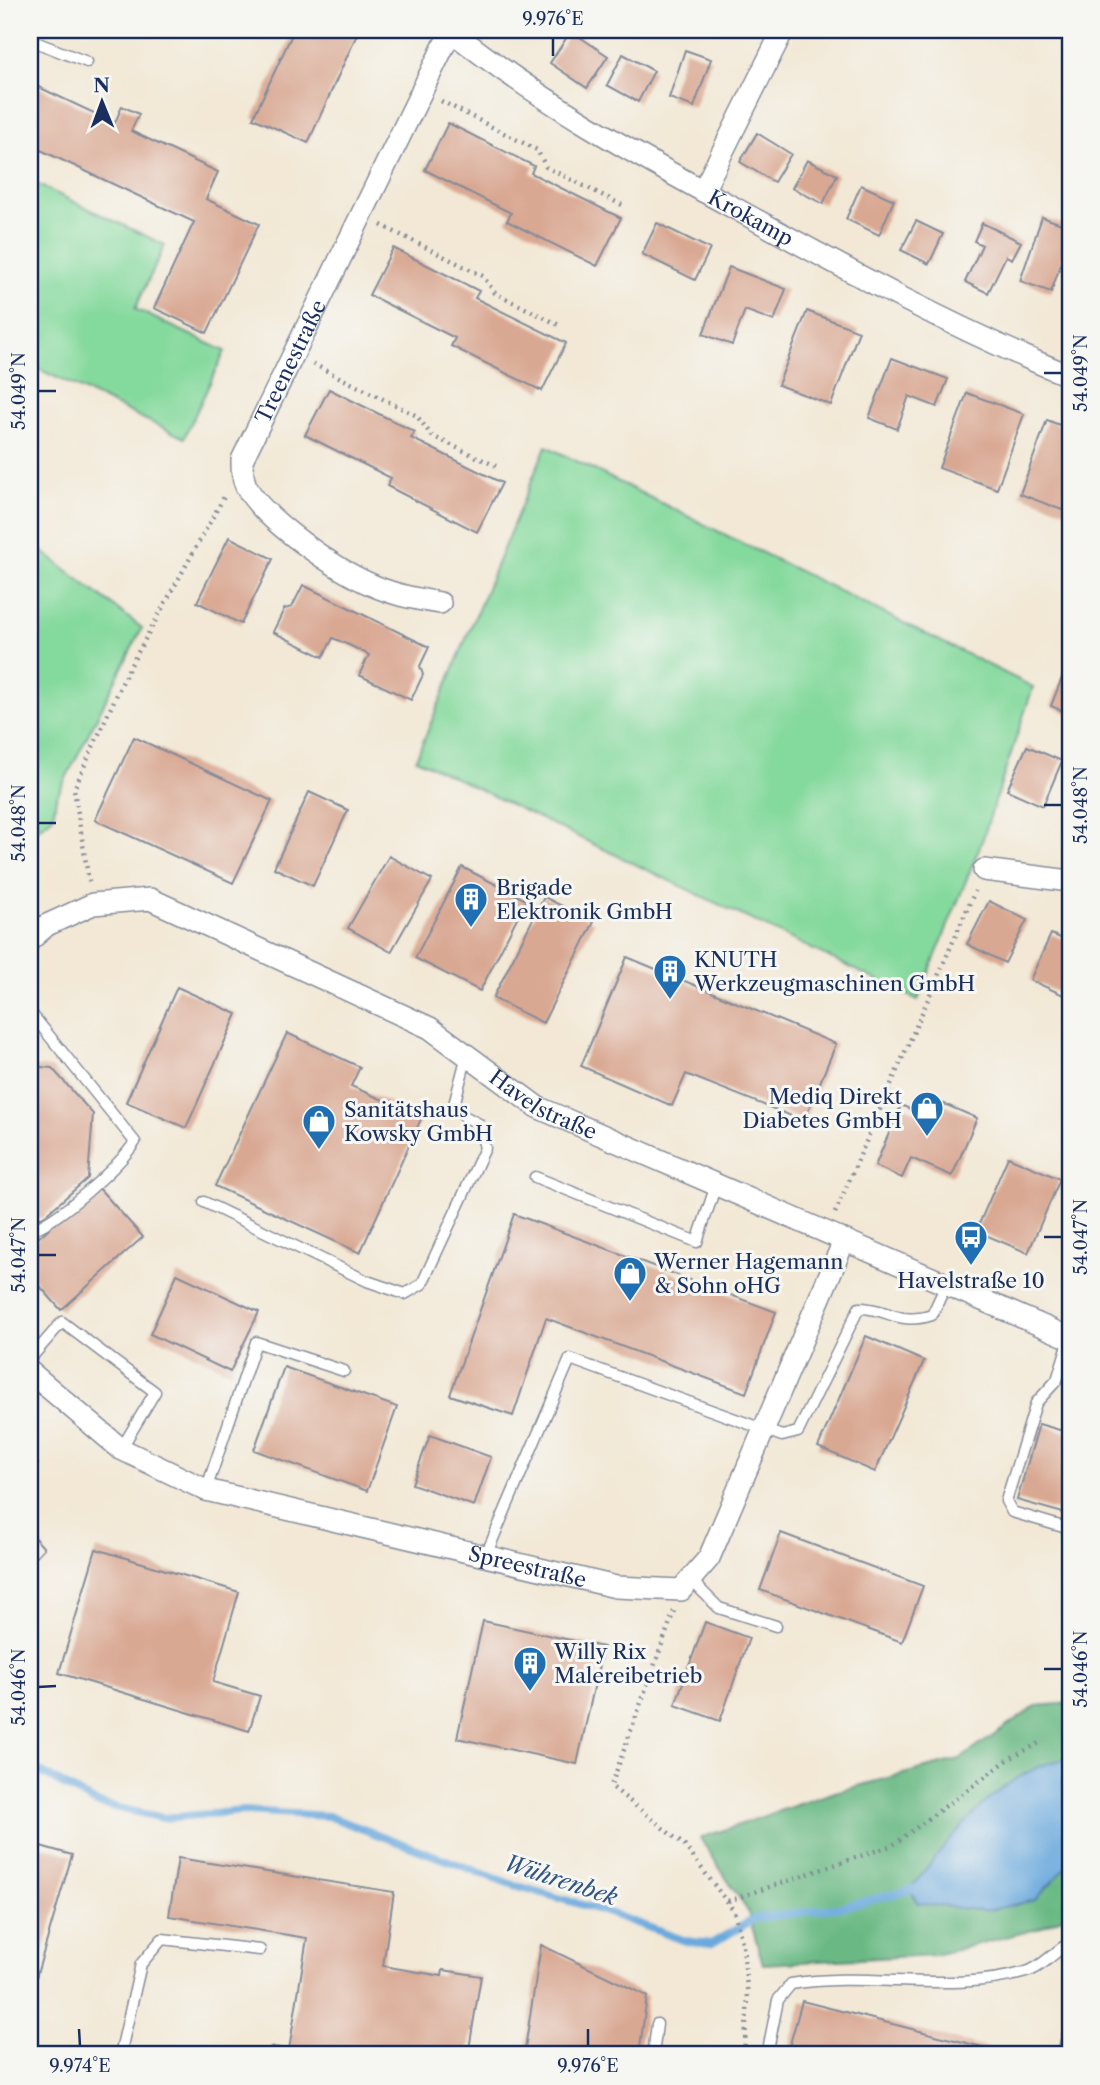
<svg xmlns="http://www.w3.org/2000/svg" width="1100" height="2085" font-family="'Libre Caslon Text',serif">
  <rect width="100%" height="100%" fill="#f6f6f2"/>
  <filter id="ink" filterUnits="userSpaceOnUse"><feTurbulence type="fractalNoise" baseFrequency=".0143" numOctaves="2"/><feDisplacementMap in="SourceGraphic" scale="14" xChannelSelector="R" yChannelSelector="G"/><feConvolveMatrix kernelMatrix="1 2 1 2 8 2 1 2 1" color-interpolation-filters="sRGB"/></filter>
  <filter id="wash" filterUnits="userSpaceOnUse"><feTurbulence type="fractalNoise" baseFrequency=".00686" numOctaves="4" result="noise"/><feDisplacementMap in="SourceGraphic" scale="28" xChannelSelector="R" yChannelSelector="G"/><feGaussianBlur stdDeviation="1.57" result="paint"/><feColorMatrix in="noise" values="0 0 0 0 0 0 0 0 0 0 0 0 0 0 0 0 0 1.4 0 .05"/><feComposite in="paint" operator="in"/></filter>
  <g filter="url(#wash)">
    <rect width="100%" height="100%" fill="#f2e8d5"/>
    <path fill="#84d99c" stroke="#50847d" stroke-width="2" d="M30 181 165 245 135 309 225 351 184 438 30 365Z
      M546 446 1033 687 982 841 918 1000 416 759Z
      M30 542 142 628 56 798 53 817 30 835Z"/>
    <path fill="#6bb984" stroke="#437471" stroke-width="2" d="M1070 1703V1914L1037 1929 935 1955 763 1964 747 1910 700 1838 835 1792 960 1759 1036 1706Z"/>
    <path fill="#6aa9dd" stroke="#426c9e" stroke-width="2" d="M1070 1758V1863L1035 1900 985 1911 917 1903 910 1889C952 1838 1000 1768 1070 1758Z"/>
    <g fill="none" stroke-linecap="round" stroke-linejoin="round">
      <path stroke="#6aa9dd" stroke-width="8" d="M30 1766 96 1803 163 1818 244 1811 328 1816 508 1883 603 1911 686 1941 711 1944 756 1918 842 1907 918 1888"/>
    </g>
    <g id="blocks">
      <path fill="#d9a893" d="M294 30H359L308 143 253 118Z
        M507 30H523L518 38Z
        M571 31 608 56 587 88 550 63Z
        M685 50 711 59 694 107 669 98Z
        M623 54 654 71 638 102 607 85Z
        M30 83 115 123 122 106 139 114 131 131 218 172 206 199 259 224 207 333 154 308 194 222 30 145Z
        M448 123 534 166 531 173 621 218 597 266 507 221 511 213 425 170Z
        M757 133 791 154 774 182 740 162Z
        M807 160 837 175 823 204 792 188Z
        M861 185 894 200 879 235 846 219Z
        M1042 217 1070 227V238L1051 292 1020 281Z
        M916 221 943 234 929 264 901 250Z
        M657 223 710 249 695 280 642 254Z
        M982 223 1021 242 1012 259 1006 256 988 293 965 282 982 245 974 241Z
        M393 248 479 291 475 298 566 343 542 391 451 346 455 338 369 295Z
        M729 267 786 289 774 321 745 310 732 345 703 334Z
        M807 311 859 331 831 405 778 385Z
        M892 358 948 379 937 407 909 396 897 429 869 418Z
        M329 389 415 432 411 438 502 483 477 532 387 486 391 478 305 435Z
        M967 393 1024 414 997 489 939 468Z
        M1047 420 1070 429V513L1020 494Z
        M229 537 273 559 241 624 197 602Z
        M303 585 429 647 420 666 423 675 411 700 359 675 369 655 351 646 333 638 323 657 273 632 284 609 292 607Z
        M1070 657V714L1051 706Z
        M134 737 272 801 233 883 95 820Z
        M1027 746 1062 761 1043 806 1007 790Z
        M309 792 348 810 313 886 274 868Z
        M389 856 432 880 391 952 348 928Z
        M462 867 526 900 480 991 415 958Z
        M544 897 594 922 543 1023 493 998Z
        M989 901 1027 920 1005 963 967 944Z
        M1051 934 1070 942V998L1030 980Z
        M627 957 836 1044 804 1121 686 1074 672 1106 581 1066Z
        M177 987 237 1014 186 1128 126 1102Z
        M287 1033 360 1067 351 1086 422 1117 360 1253 215 1186Z
        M30 1066 52 1068 93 1114 88 1178 42 1218 30 1217Z
        M928 1097 977 1118 952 1176 911 1158 902 1178 875 1166 901 1105 921 1114Z
        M1008 1157 1060 1179 1028 1253 976 1231Z
        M97 1186 143 1237 61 1310 30 1275V1245Z
        M514 1214 776 1312 746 1393 546 1318 513 1416 450 1395Z
        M177 1274 259 1312 230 1372 150 1334Z
        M866 1336 924 1361 875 1472 818 1447Z
        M284 1367 397 1407 367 1491 254 1450Z
        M1039 1424 1070 1433V1515L1017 1500Z
        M430 1435 491 1457 474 1506 412 1484Z
        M30 1456 38 1464 30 1473Z
        M30 1533 44 1548 30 1563Z
        M781 1533 923 1586 902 1642 760 1590Z
        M96 1549 239 1592 213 1682 260 1696 249 1731 59 1673Z
        M483 1621 603 1647 577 1764 457 1738Z
        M705 1622 749 1638 720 1721 675 1705Z
        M30 1843 72 1855 30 1998Z
        M178 1858 394 1892 383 1966 442 1976 443 1970 481 1976 468 2055H269L271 2047 289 2050 307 1938 169 1916Z
        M541 1945 647 1996 639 2055H524Z
        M802 2001 1010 2054V2055H787Z
        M1069 2005 1070 2055H1057Z"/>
    </g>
  </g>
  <g filter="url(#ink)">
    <use href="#blocks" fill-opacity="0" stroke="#868c9a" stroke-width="2"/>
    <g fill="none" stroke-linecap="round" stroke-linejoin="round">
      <defs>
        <path id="lane" d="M30 40 87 62
          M30 1012 135 1142C119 1166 57 1223 30 1230
          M535 1177 697 1242 716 1185
          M204 1202 367 1281 405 1294 422 1284 485 1148 479 1124 464 1116 454 1105 467 1055
          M1070 1338 1057 1380 1036 1403 1006 1501 1012 1512 1070 1529
          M30 1359 62 1322 155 1392 121 1449
          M206 1490 256 1342 344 1371
          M486 1555 570 1359 782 1436 798 1432 859 1308C889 1308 898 1326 932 1315L946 1285
          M690 1579 719 1608 776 1626
          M120 2055 141 1964 162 1939 260 1950
          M653 2055 657 2024
          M767 2055 778 2000 791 1984C868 1971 950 1994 1026 1972 1042 1968 1055 1950 1070 1943"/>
        <g id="street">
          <path id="s1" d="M450 30C539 101 638 156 738 210 847 270 955 329 1070 376"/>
          <path d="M703 191 783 30"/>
          <path id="s2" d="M440 603C416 599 394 595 372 585 337 570 263 520 246 486 242 477 242 469 242 460L451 31"/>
          <path d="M984 870 1070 881"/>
          <path id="s3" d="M30 940 47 925 93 904 150 899 430 1028 537 1107 1070 1338"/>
          <path id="s4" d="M30 1372 121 1449 206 1490 616 1587 681 1590 709 1558 844 1241"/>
        </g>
      </defs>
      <use href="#lane" stroke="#868c9a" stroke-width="13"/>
      <use href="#street" stroke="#868c9a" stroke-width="24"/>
      <path stroke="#868c9a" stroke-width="4.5" stroke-dasharray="2 5" stroke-linecap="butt" d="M441 101 537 150 546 167 622 205
        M381 225 483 276 495 293 561 326
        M313 364 417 416 432 436 496 466
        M89 882 74 789 127 672 225 495
        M835 1213 975 891
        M674 1611 611 1786 684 1845 734 1911 743 1946 748 1998 744 2055
        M728 1901 893 1845 1009 1759 1041 1742"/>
      <use href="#lane" stroke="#fff" stroke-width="10"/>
      <use href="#street" stroke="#fff" stroke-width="21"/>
    </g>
  </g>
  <path fill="none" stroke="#1b2f5e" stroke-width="2.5" d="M553 38V56M1044 373H1062M38 391H56M1044 805H1062M38 823H56M1044 1237H1062M38 1255H56M1044 1669H1062M38 1687 56 1686M79 2029 80 2046M588 2029V2046"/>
  <defs>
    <symbol id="building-pin" viewBox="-11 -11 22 30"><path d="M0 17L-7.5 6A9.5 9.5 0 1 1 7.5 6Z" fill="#1f6fb2" stroke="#f6f6f2"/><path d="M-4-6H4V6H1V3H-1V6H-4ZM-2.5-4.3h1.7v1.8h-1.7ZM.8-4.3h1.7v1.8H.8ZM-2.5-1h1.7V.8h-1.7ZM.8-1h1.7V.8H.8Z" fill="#fff"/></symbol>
    <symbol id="shop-pin" viewBox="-11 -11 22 30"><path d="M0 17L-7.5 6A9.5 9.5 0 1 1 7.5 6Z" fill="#1f6fb2" stroke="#f6f6f2"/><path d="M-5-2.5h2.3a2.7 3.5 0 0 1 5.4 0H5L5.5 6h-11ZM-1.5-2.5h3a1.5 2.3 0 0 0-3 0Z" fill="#fff"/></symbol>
    <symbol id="bus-pin" viewBox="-11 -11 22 30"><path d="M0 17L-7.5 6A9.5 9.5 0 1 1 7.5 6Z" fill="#1f6fb2" stroke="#f6f6f2"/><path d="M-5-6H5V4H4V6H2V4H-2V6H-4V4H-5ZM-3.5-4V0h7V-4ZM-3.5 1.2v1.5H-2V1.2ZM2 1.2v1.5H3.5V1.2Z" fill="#fff"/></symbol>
  </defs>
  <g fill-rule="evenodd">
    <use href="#building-pin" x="452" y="880" width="38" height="52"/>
    <use href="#building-pin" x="651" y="952" width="38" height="52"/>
    <use href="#shop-pin" x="908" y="1089" width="38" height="52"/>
    <use href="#shop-pin" x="300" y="1102" width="38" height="52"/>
    <use href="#bus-pin" x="952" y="1218" width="38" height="52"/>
    <use href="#shop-pin" x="611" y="1254" width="38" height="52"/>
    <use href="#building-pin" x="511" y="1644" width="38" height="52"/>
  </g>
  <g text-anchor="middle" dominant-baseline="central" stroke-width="6" stroke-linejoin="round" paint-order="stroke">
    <g font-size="21" fill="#1b2f5e" stroke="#f6f6f2">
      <text stroke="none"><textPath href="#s1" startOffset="355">Krokamp</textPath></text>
      <text stroke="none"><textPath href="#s2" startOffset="369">Treenestraße</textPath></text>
      <text stroke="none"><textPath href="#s3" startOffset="576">Havelstraße</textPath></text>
      <text stroke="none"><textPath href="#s4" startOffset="544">Spreestraße</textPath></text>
    </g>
    <g font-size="21" fill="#1b2f5e" stroke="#f6f6f2" text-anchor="start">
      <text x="496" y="887">Brigade<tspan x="496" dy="24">Elektronik GmbH</tspan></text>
      <text x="694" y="959">KNUTH<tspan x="694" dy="24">Werkzeugmaschinen GmbH</tspan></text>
      <text x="902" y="1096" text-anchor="end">Mediq Direkt<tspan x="902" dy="24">Diabetes GmbH</tspan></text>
      <text x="344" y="1109">Sanitätshaus<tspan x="344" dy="24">Kowsky GmbH</tspan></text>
      <text x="654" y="1261">Werner Hagemann<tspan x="654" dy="24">&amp; Sohn oHG</tspan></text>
      <text x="971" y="1280" text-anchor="middle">Havelstraße 10</text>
      <text x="554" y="1651">Willy Rix<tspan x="554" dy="24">Malereibetrieb</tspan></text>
    </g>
    <g font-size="23" font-style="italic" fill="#335484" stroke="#f6f6f2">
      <text transform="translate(561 1880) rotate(18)">Wührenbek</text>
    </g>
  </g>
  <rect width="1100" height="2085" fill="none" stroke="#f6f6f2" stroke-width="77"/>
  <g transform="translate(102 102) rotate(359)" stroke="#f6f6f2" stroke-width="5" paint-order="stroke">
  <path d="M0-5L12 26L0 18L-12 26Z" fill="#1b2f5e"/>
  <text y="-10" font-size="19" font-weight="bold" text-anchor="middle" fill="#1b2f5e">N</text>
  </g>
  <rect x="38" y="38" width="1024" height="2008" fill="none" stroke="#1b2f5e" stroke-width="2.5"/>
  <g font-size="18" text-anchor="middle" fill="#1b2f5e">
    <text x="553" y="25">9.976°E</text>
    <text transform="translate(1081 373) rotate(-90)" y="6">54.049°N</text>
    <text transform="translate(19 391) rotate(-90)" y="6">54.049°N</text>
    <text transform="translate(1081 805) rotate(-90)" y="6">54.048°N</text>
    <text transform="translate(19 823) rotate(-90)" y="6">54.048°N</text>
    <text transform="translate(1081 1237) rotate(-90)" y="6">54.047°N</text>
    <text transform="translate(19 1255) rotate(-90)" y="6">54.047°N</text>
    <text transform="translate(1081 1669) rotate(-90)" y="6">54.046°N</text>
    <text transform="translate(19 1687) rotate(-90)" y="6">54.046°N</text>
    <text x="80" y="2072">9.974°E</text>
    <text x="588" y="2072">9.976°E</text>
  </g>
</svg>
